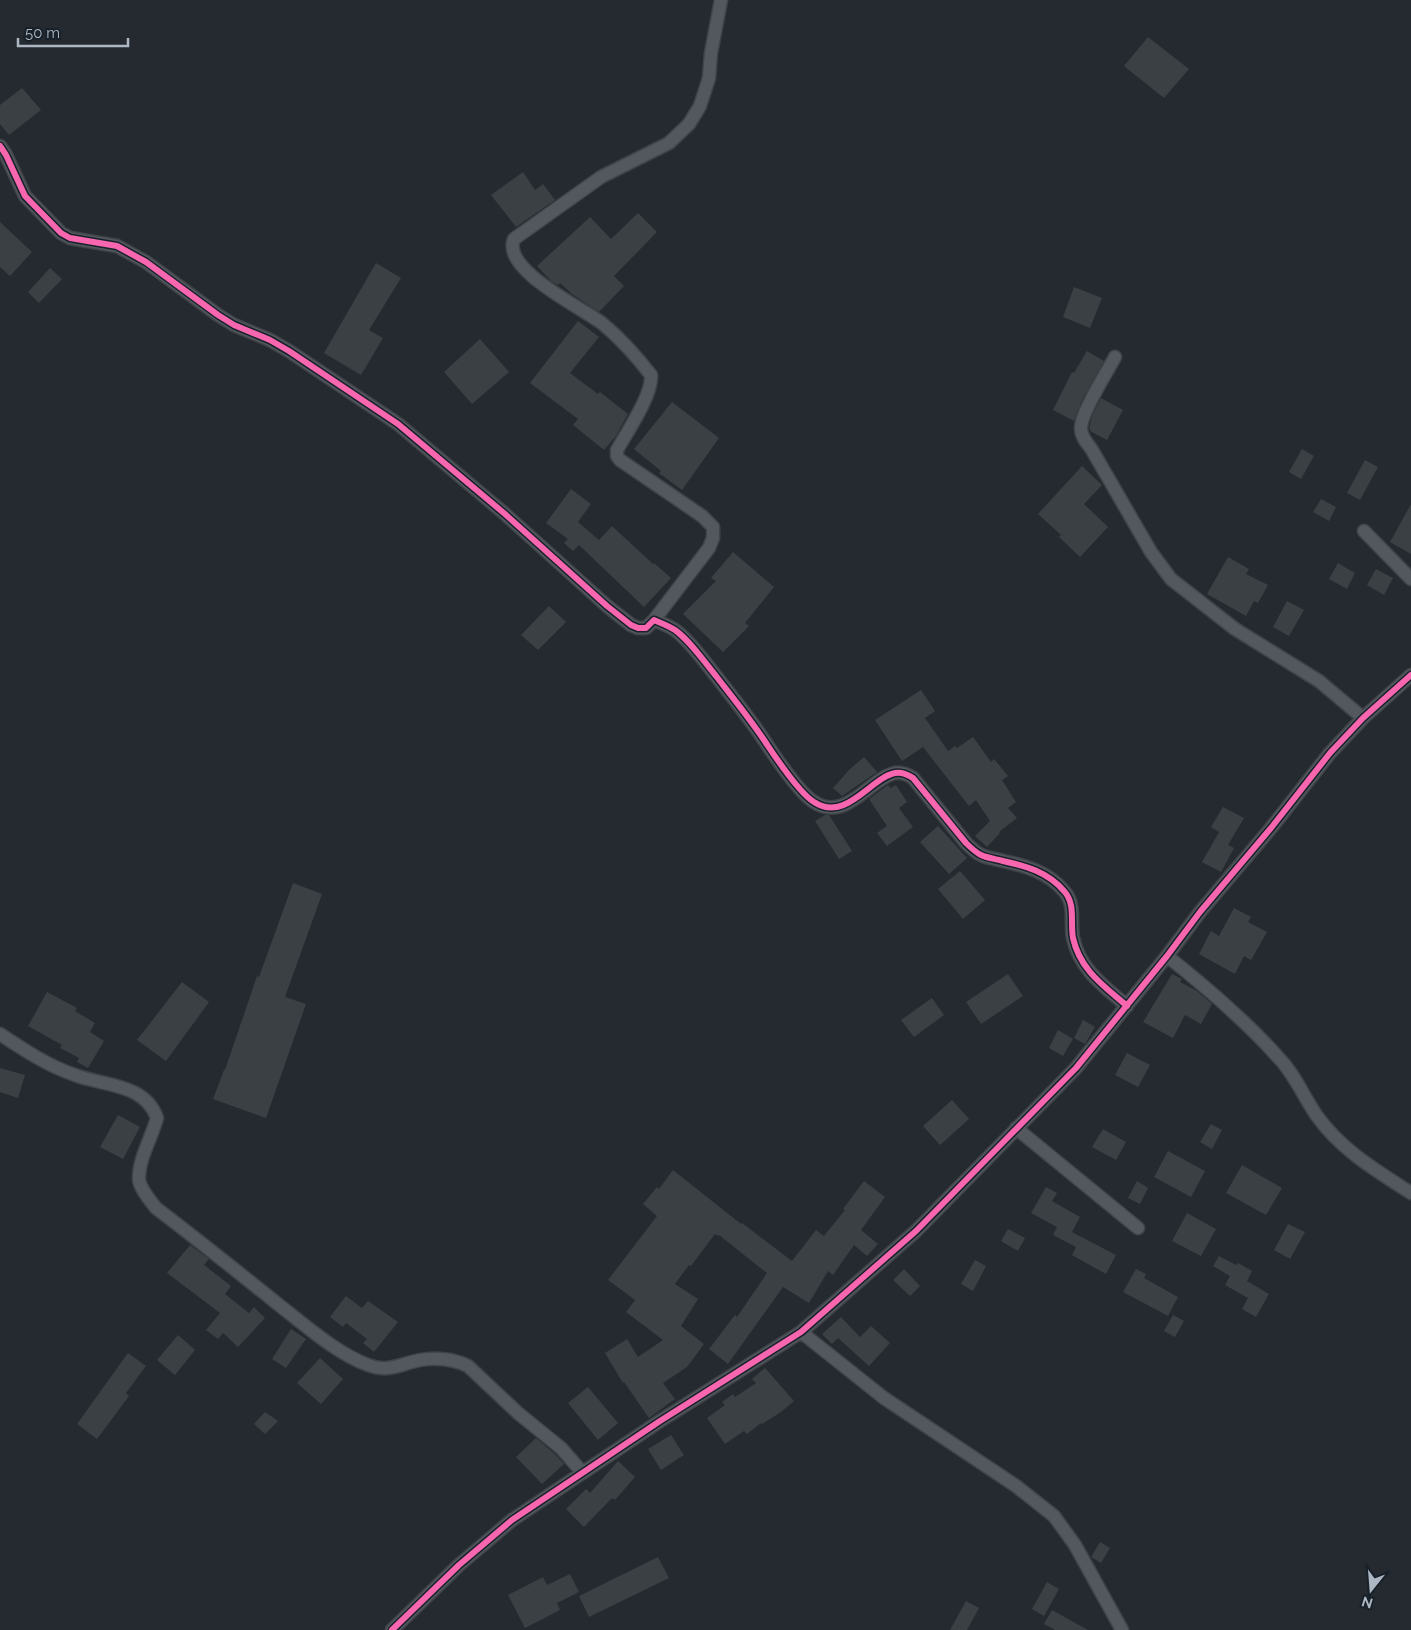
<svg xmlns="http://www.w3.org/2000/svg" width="1411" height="1630" font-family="Raleway,sans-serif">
  <rect width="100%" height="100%" fill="#242a30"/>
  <path fill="#3b4045" d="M1148 37 1189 69 1164 98 1124 66Z
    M22 88 41 110 9 135 0 124V105Z
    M523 172 535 190 543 184 555 200 516 227 491 195Z
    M638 213 657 232 614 276 624 286 599 312 572 294 560 283 558 285 551 281 537 266 590 217 611 239Z
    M0 222 32 252 10 276 0 267Z
    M376 263 401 278 369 330 383 338 361 375 324 353Z
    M50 268 62 279 39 303 28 292Z
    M1074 287 1102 298 1090 328 1063 317Z
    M578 321 599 337 570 373 598 394 600 392 628 414 616 436 604 450 573 425 578 419 530 383Z
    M480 339 509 372 472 404 444 372Z
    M1087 351 1104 361 1082 400 1074 421 1053 410 1072 372 1074 373Z
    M1101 398 1123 410 1107 440 1090 431 1091 429H1089L1092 416Z
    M672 402 719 438 682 490 659 473 661 471 634 449Z
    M1302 449 1314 456 1301 479 1289 472Z
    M1365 460 1378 467 1360 500 1347 493Z
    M1082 466 1102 485 1084 504 1108 527 1080 557 1059 537 1061 535 1038 514Z
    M571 489 591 504 578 522 599 540 612 526 653 564 654 563 671 578 644 607 579 545 573 551 564 543 568 539 546 523Z
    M1321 499 1336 507 1329 521 1313 512Z
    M1411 504V554L1390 542Z
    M733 552 774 587 745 623 749 626 723 652 683 614 716 581 711 578Z
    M1228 557 1249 569 1246 574 1268 585 1258 603 1254 601 1246 616 1207 594Z
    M1338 563 1355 573 1347 589 1329 579Z
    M1376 569 1393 578 1384 595 1367 585Z
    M1287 601 1304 610 1289 636 1273 627Z
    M549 606 566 622 538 650 521 635Z
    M921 690 935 711 925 718 948 751 955 746 957 748 973 737 991 762 994 759 1008 776 1002 780 1016 802 1008 808 1017 818 999 832 1000 833 987 847 975 836 990 821 976 800 969 806 923 747 902 761 875 720Z
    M864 757 877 772 842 796 833 788 849 770Z
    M888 785 891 788 896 785 907 802 899 808 913 827 887 846 877 833 887 826 869 799Z
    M1223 807 1244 818 1228 845 1234 848 1221 872 1202 862 1219 832 1211 827Z
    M825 815H829L852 851 839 859 815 821Z
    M938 826 967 858 949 874 920 842Z
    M960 871 985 900 963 919 938 889Z
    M293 883 322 894 285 997 306 1004 266 1118 213 1099 224 1070H225L257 976 259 977Z
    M1234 908 1251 917 1248 922 1267 932 1251 960 1244 956 1235 974 1199 954 1211 931 1219 936Z
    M1008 974 1023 996 981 1024 966 1002Z
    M1172 974 1182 979 1180 982 1197 991 1212 1004 1201 1024 1185 1015 1173 1038 1143 1022Z
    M182 982 209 1002 166 1061 137 1040Z
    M47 992 77 1008 75 1011 95 1023 90 1032 104 1041 88 1068 77 1062 79 1058 60 1048 62 1045 28 1026Z
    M932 998 944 1015 914 1037 901 1020Z
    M1083 1020 1095 1027 1085 1044 1074 1038Z
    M1058 1030 1073 1039 1063 1056 1049 1048Z
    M1127 1053 1150 1065 1138 1087 1115 1075Z
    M0 1068 25 1075 18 1098 0 1092Z
    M952 1100 969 1119 940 1145 923 1126Z
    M118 1115 140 1127 123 1159 100 1147Z
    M1211 1124 1222 1130 1212 1149 1200 1142Z
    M1103 1129 1126 1142 1116 1160 1092 1147Z
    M1168 1151 1205 1171 1191 1197 1154 1177Z
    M1242 1165 1282 1188 1266 1215 1226 1193Z
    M673 1170 741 1224 742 1223 792 1261 816 1230 824 1236 845 1210 843 1209 864 1181 885 1197 861 1230 878 1244 867 1256 854 1245 833 1275 828 1271 809 1303 783 1287 728 1364 709 1349 735 1315 737 1317 767 1273 719 1235 718 1236 715 1234 691 1266 689 1265 675 1284 698 1299 681 1326 704 1344 687 1367 663 1383 675 1399 649 1418 624 1382 623 1383 605 1353 627 1339 638 1357 663 1340 626 1312 635 1300 608 1280 657 1216 643 1204 657 1187 659 1189Z
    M1137 1181 1148 1188 1140 1204 1128 1198Z
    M1046 1187 1057 1193 1052 1201 1080 1217 1072 1232 1116 1255 1106 1274 1072 1255 1076 1247 1053 1235 1057 1227 1031 1213Z
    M1187 1213 1216 1229 1201 1256 1172 1241Z
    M1288 1224 1305 1232 1290 1259 1274 1250Z
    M1008 1229 1025 1238 1018 1251 1001 1241Z
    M190 1245 209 1259 204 1265 231 1286 225 1294 249 1313 254 1307 265 1318 238 1347 223 1333 218 1339 206 1330 220 1313 167 1273Z
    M1219 1256 1236 1265 1238 1263 1252 1271 1247 1281 1269 1294 1256 1317 1242 1309 1248 1298 1225 1285 1230 1276 1213 1266Z
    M975 1260 986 1266 973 1291 961 1284Z
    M904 1269 920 1286 910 1296 893 1280Z
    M1136 1269 1146 1274 1144 1278 1178 1297 1168 1316 1123 1292Z
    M346 1296 362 1308 368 1301 398 1322 374 1352 363 1343 367 1339 346 1323 343 1327 330 1317Z
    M1173 1315 1184 1321 1175 1337 1164 1331Z
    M841 1317 860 1337 871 1326 890 1343 869 1366 838 1338 832 1344 822 1334Z
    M291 1329 306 1339 286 1368 272 1359Z
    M178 1335 195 1350 175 1375 157 1360Z
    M128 1353 146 1366 126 1393 129 1396 97 1439 77 1424Z
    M320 1358 343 1379 321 1404 297 1383Z
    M765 1368 794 1401 781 1412 762 1424 761 1423 747 1434 744 1431 725 1444 707 1418 725 1405 722 1402 733 1394 735 1397 756 1383 752 1379Z
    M588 1387 618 1423 598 1440 568 1403Z
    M265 1412 278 1421 265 1434 254 1424Z
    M671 1435 684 1455 661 1470 648 1449Z
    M536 1438 555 1454 564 1464 542 1484 516 1457Z
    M618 1461 635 1477 615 1500 612 1498 584 1527 566 1509 586 1489 590 1493Z
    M1100 1542 1110 1548 1101 1563 1091 1557Z
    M658 1557 669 1578 589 1617 579 1596Z
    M570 1574 579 1592 557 1603 560 1610 525 1628 508 1595 543 1577 547 1585Z
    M1047 1582 1059 1589 1044 1616 1032 1609Z
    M966 1601 979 1608 967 1630H950Z
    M1052 1610 1088 1630H1055L1044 1624Z"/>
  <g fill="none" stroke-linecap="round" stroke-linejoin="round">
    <defs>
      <path id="minor" d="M0 146 6 155 25 196 61 233 70 238 117 246 146 262 218 315 234 325 270 340 289 351 398 424 505 514 607 606 631 625 638 628H646L654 620C661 623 669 626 675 630 691 642 703 660 716 676 733 698 751 720 766 743 776 758 799 793 814 802 846 823 870 778 895 773 901 772 907 774 913 778L966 843C970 847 975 852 981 855 987 858 996 859 1003 861 1026 866 1048 872 1064 891 1076 904 1070 922 1073 938 1080 970 1104 986 1127 1006
        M1115 357C1107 372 1080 414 1081 429 1081 437 1088 444 1092 450L1151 552 1171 579 1235 629 1319 681 1363 718
        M1364 531 1411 579
        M654 620 709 548 713 538V527L702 516 620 460 617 456V450C627 432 653 394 651 375 637 357 621 339 603 324 583 308 501 270 514 239L601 177 669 143 689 124 700 106 709 78 711 53 721 0
        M1167 956C1206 987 1244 1019 1277 1056 1295 1074 1303 1096 1317 1116 1341 1150 1377 1171 1411 1193
        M0 1034C24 1050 48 1066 75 1075 103 1086 145 1083 157 1118 152 1137 139 1158 139 1178 139 1188 150 1200 156 1208 198 1240 238 1272 279 1305 306 1326 336 1353 368 1365 388 1373 400 1364 420 1360 435 1357 454 1359 468 1366L518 1413 561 1448 582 1472
        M1016 1128 1138 1228
        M801 1332 884 1398 1016 1486 1054 1516 1075 1545 1122 1630
        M392 1630 459 1565 512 1520 660 1421 801 1332 916 1231 1076 1068 1167 956 1200 912 1271 828 1330 753 1363 718 1411 675"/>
    </defs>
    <use href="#minor" stroke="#404449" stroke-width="15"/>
    <use href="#minor" stroke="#53585f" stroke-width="12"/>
    <defs>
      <path id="cycleway" d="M0 146 6 155 25 196 61 233 70 238 117 246 146 262 218 315 234 325 270 340 289 351 398 424 505 514 607 606 631 625 638 628H646L654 620C661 623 669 626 675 630 691 642 703 660 716 676 733 698 751 720 766 743 776 758 799 793 814 802 846 823 870 778 895 773 901 772 907 774 913 778L966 843C970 847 975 852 981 855 987 858 996 859 1003 861 1026 866 1048 872 1064 891 1076 904 1070 922 1073 938 1080 970 1104 986 1127 1006
        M392 1630 459 1565 512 1520 660 1421 801 1332 916 1231 1076 1068 1167 956 1200 912 1271 828 1330 753 1363 718 1411 675"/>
    </defs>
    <use href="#cycleway" stroke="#18212a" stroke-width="9"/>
    <use href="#cycleway" stroke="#f766af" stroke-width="6"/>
  </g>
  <g transform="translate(1371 1590) rotate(197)" stroke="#18212a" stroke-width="4" paint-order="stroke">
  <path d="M0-4L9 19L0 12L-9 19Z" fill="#acb7c3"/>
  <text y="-8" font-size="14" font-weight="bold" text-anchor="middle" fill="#acb7c3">N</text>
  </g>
  <path d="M18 38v8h110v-8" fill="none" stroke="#acb7c3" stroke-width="2.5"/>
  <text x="25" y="38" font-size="15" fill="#acb7c3" stroke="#18212a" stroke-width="4" paint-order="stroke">50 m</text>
</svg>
